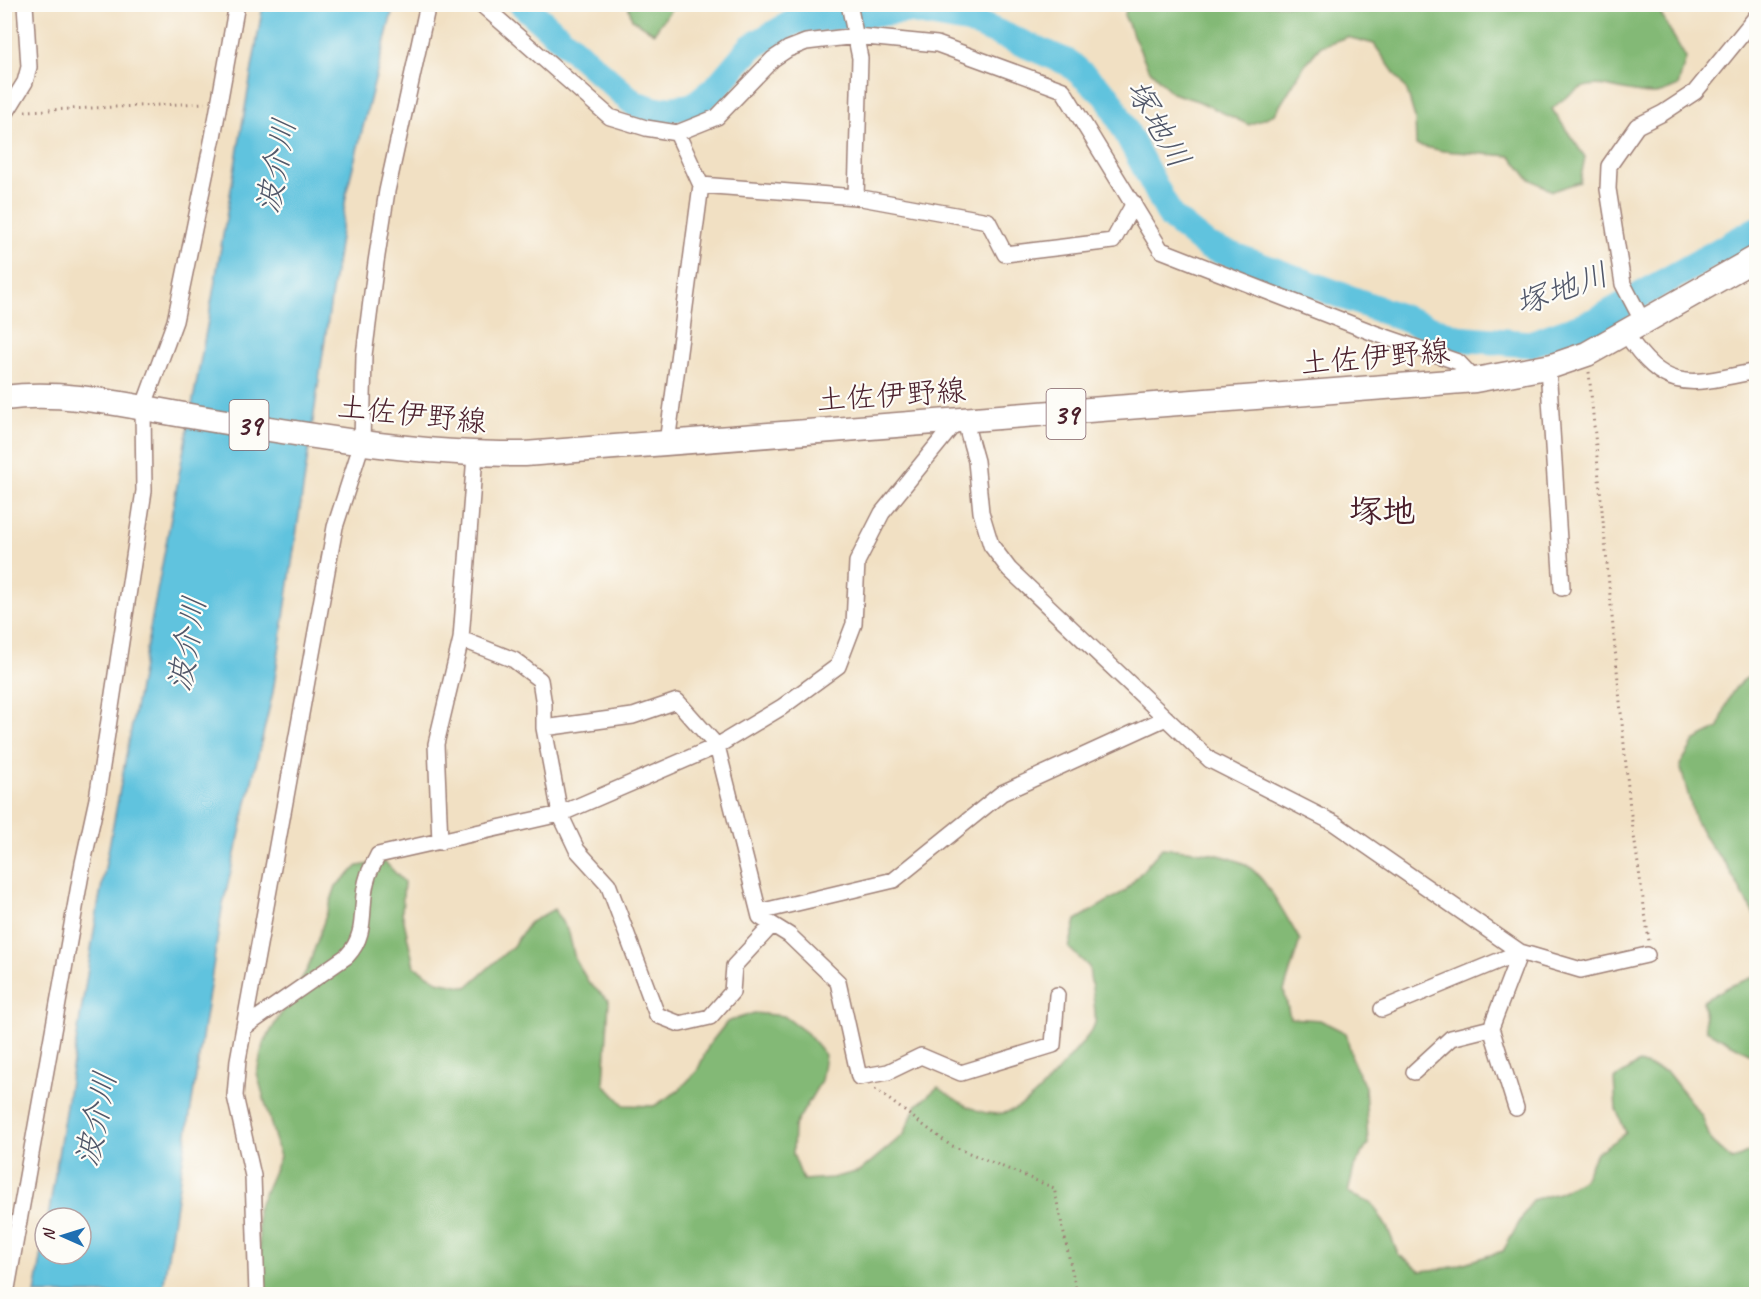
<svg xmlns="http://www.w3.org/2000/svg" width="1761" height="1299" font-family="Caveat,'Klee One',sans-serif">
  <rect width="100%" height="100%" fill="#fdfcf7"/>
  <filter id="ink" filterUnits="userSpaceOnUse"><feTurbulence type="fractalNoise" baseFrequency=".0167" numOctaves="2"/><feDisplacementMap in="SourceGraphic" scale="12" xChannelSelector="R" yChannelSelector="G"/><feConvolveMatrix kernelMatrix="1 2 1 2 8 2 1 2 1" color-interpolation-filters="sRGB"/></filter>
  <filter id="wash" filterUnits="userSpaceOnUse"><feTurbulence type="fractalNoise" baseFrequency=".008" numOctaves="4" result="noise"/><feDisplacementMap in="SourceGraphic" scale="24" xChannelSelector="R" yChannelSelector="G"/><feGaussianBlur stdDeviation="1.35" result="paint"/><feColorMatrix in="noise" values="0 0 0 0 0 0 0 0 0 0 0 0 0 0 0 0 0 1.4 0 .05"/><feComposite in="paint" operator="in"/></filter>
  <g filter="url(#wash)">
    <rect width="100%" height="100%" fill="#f1e0c3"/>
    <path fill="#83b976" stroke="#666c50" stroke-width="1.5" d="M628 5V4L674 5 654 33 632 19Z
      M1129 5H1660L1659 11 1686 58 1678 86C1671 89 1660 95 1652 94 1603 92 1596 68 1552 109L1585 157 1580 182 1552 191 1528 178 1511 156 1443 151 1416 145 1415 118 1407 91 1374 44 1347 37 1321 46 1304 66 1275 114 1249 125 1198 101 1172 93 1148 68 1124 15Z
      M1756 673V918L1727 866 1709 844 1695 820 1680 765 1695 740 1719 728C1726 703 1731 683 1756 673Z
      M1162 848C1189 850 1220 852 1245 864 1266 876 1287 919 1300 940L1284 991 1290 1018 1320 1020 1346 1033 1353 1062 1365 1087 1368 1144 1354 1167 1348 1193 1373 1204 1388 1229 1398 1254 1421 1271 1448 1268 1503 1251 1532 1200 1559 1193 1584 1179 1596 1153 1626 1133 1616 1109 1614 1079 1639 1063 1667 1072 1702 1116 1711 1141 1732 1160 1756 1149V1294H263L257 1210 280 1157 257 1073 263 1044 308 968 336 886 358 866 385 862 404 882 402 912 414 966 437 981 467 987 513 946 529 923 554 909 569 933 575 959 589 983 609 1001 604 1084 624 1105 654 1106 678 1091 697 1071 709 1045 727 1022 754 1013 784 1016 807 1033 825 1055 821 1081 794 1127 793 1154 803 1180 832 1178 860 1171 904 1134 916 1106 938 1087C998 1133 1019 1116 1064 1064 1072 1055 1092 1034 1095 1023 1097 1011 1090 981 1089 967L1069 948 1076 920 1125 891Z
      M1756 976V1057L1706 1030 1703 1001 1730 986Z"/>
    <path fill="#60c3de" stroke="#557184" stroke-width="1.5" d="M263 5H394L347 190 273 692 222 909 162 1294H35L45 1234V1254H81V1218H48L99 900 210 310Z"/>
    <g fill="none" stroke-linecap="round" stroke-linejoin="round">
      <path stroke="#60c3de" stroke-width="27" d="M522 4 635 104 658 111 693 106 716 88 751 47 796 21 909 10 970 21 1069 63 1108 97 1171 217 1207 246 1457 338 1530 344 1595 321 1756 230"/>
    </g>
  </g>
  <g filter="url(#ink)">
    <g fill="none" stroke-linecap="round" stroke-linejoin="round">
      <defs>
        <path id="street" d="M481 4 610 117 646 128 677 133
          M4 116 25 82 29 67 25 4
          M701 185 856 197 860 58 849 4
          M856 197 988 221 1005 254 1113 241 1134 203
          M1644 324 1623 284 1608 189 1609 166 1637 126 1663 113 1695 92 1756 17
          M1626 334C1668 396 1691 384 1756 371
          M1548 367 1562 588
          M965 422 976 461 981 512 991 545 1009 569 1210 760 1334 823 1520 952 1581 970 1647 955
          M667 443 701 185 677 133 717 117 773 59 788 49 806 42 856 36 937 44 1063 90 1161 250 1374 333 1458 362 1475 380
          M544 728 633 716 677 701 717 746 760 917 789 935 838 982 859 1077 888 1072 921 1056 961 1073 1053 1045 1057 995
          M440 842 436 744 461 639
          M759 912 894 880 1002 793 1166 718
          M772 925 734 966 732 992 710 1017 680 1024 657 1015 608 884 577 850 560 814 717 746 782 707 838 666 854 624 857 562 882 513 955 423
          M1382 1009 1520 952
          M246 1026 347 956C370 932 358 904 368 876 370 869 375 862 378 855L560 814 544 728V705L540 680 514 660 461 639 475 455
          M1491 1028 1520 952
          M1414 1072 1451 1038 1491 1028 1516 1108
          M6 1294 83 863 97 799 144 491 143 408 175 321 213 137 237 4
          M257 1294 253 1176 235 1096 238 1060 335 527 362 443 364 355 376 262 387 191 428 4"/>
        <path id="primary" d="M4 398C68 390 128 406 190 416 301 434 412 455 525 454L1475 380 1552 366 1587 354 1756 258"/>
      </defs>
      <use href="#street" stroke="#9e8077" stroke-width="18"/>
      <use href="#primary" stroke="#9e8077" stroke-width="27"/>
      <path stroke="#9e8077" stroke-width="3" stroke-dasharray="1.5 4.5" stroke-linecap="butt" d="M25 111 205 103
        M1589 372 1630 808 1649 941
        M875 1089 950 1145 1054 1188 1077 1294"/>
      <use href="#street" stroke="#fff" stroke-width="15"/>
      <use href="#primary" stroke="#fff" stroke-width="24"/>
    </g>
  </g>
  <g text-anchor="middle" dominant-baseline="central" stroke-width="4.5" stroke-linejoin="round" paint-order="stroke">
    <g fill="#fdfcf7" stroke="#806168" stroke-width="1.5">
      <rect x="1046.5" y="389" width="39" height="50" rx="4.5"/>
      <rect x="229.5" y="400" width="39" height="50" rx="4.5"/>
    </g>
    <g font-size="28" font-weight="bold" fill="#4a1f2b">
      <text x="1066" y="414">39</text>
      <text x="249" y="425">39</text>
    </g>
    <g font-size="30" fill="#4a1f2b" stroke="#fdfcf7">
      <text transform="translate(1375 357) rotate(-5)">土佐伊野線</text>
      <text transform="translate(891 395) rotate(-4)">土佐伊野線</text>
      <text transform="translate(412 414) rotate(6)">土佐伊野線</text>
    </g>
    <g font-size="32" font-style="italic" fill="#52586a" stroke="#fdfcf7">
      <text transform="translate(1158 124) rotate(60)">塚地川</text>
      <text transform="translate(276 166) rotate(-79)">波介川</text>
      <text transform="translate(1562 289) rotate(-20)">塚地川</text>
      <text transform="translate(187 644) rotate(-80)">波介川</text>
      <text transform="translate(96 1119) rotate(-78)">波介川</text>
    </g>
    <g font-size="33" font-weight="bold" fill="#4a1f2b" stroke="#fdfcf7">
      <text x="1382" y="511">塚地</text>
    </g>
  </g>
  <rect width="1761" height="1299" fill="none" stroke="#fdfcf7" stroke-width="24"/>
  <g transform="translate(63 1236) rotate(273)"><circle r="28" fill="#fdfcf7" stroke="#b5a4a5" stroke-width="1.5"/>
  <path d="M0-4.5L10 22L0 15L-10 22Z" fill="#1f6fb2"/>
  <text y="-9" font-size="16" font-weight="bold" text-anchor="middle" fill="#4a1f2b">N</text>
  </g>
</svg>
